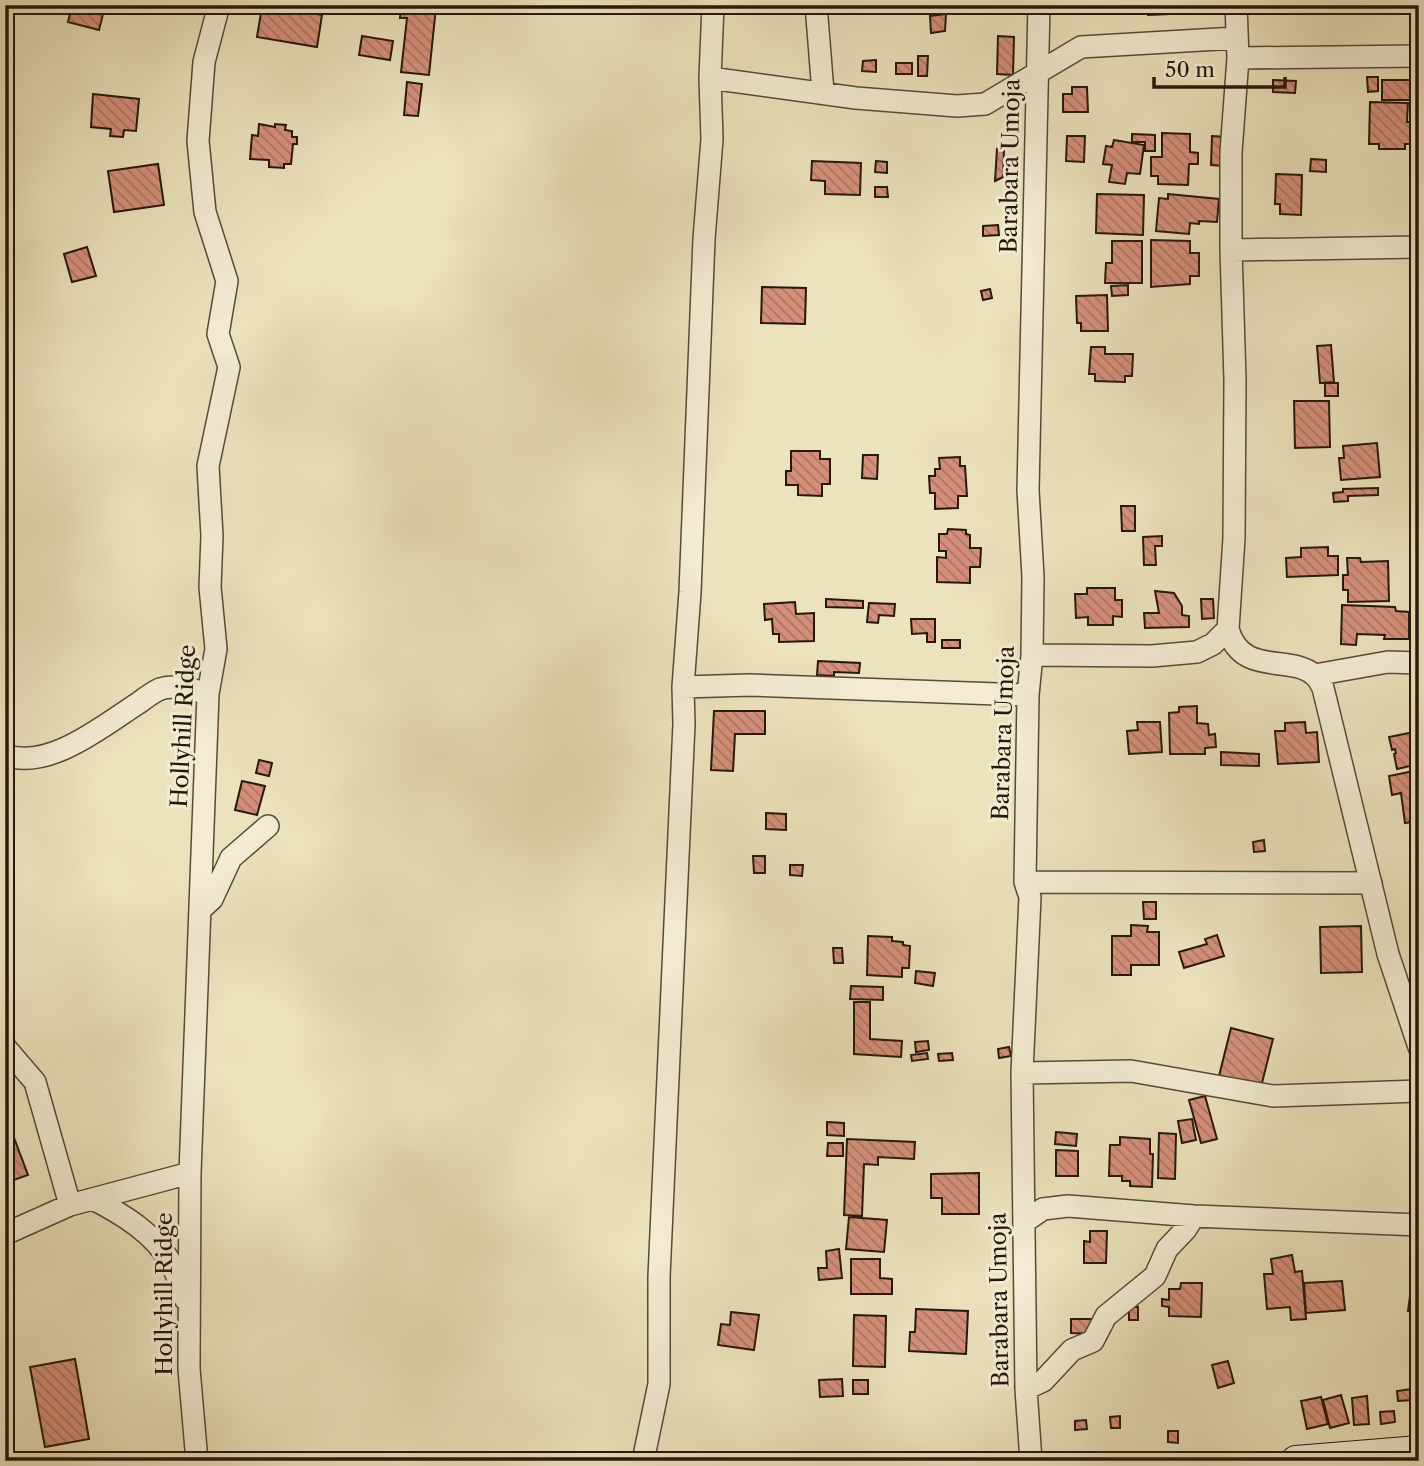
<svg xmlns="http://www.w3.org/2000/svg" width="1424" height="1466" font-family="'Libre Caslon Text',serif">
  <defs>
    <pattern id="building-back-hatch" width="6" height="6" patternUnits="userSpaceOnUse" patternTransform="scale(1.75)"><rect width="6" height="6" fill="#d5907b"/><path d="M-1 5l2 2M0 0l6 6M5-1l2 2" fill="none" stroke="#ad7563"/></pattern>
  </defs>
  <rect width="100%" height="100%" fill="#ece2bc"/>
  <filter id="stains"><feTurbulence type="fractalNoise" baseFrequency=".00286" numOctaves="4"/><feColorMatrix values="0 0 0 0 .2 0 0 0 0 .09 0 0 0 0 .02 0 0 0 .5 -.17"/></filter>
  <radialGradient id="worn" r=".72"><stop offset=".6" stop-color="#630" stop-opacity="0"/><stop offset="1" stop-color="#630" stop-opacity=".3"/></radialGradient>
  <path fill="url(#building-back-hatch)" stroke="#27170b" stroke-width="2" d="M72 5 105 6 99 30 68 22Z
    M252 5H307L306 12 322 15 317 47 257 37 261 13 251 11Z
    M401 5 436 7 429 75 401 72 407 18H400Z
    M1147 5H1170V14L1148 15Z
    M946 14 945 31 931 33 930 16Z
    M362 36 393 41 390 60 359 55Z
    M998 36 1014 37 1013 75 997 74Z
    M918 56H928L927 76H918Z
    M876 60V72L862 71 863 61Z
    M896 63H912V74H896Z
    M1367 77H1378V91L1368 92Z
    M1273 80 1296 81 1295 93 1273 92Z
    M1382 80H1415V100H1382Z
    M407 82 422 84 418 116 404 115Z
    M1072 87H1087L1088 112H1063V94H1072Z
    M93 94 139 99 136 131 124 130 123 137 110 136 111 129 91 127Z
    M1370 102 1408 103 1407 122H1419L1418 144H1405V149H1379V144H1369Z
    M259 124 275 127V124L286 125 285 130 292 131V137H297V144H293L291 164H284V168L269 167V160L250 159 252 135 258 136Z
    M1162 133 1190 134V152L1198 153V164H1189L1188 185 1158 184V176H1151V157H1162Z
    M1132 134 1155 135V151H1145V142H1132Z
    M1067 136H1085L1084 162 1066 161Z
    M1212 136 1226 137 1225 166 1211 165Z
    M1114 140 1144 145 1140 174 1127 173 1125 184 1109 182 1112 165 1103 164 1106 146 1112 147Z
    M997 149 1004 150 1003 177 995 181Z
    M1311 159 1326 160V172L1310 171Z
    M812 161 861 163 860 195 825 194V181L811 180Z
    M876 161 887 162V173L875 172Z
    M158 164 164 205 114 212 108 171Z
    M1276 174 1302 175 1301 215 1280 214V204H1275Z
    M875 187H887L888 197H875Z
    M1097 194 1144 195 1143 235 1096 233Z
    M1168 194 1219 199 1217 222 1199 221V224L1190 223 1189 234 1156 231 1159 198 1168 199Z
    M998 225 999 235 983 236V226Z
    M1151 240 1190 241V253H1199V276H1190V284L1151 287Z
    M1112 241H1142V283H1105L1106 263H1112Z
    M87 247 96 276 72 282 64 254Z
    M1128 285V295L1112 296 1111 286Z
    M762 287 806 288 805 324 761 323Z
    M990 289 992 298 983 300 981 291Z
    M1107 295 1108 331H1081V323H1077L1076 296Z
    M1331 345 1334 382 1320 383 1317 346Z
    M1091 347H1105V354H1133L1132 376H1125V382L1095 381V374H1089Z
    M1325 383H1338V396H1325Z
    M1294 401H1329L1330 447 1295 448Z
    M1377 443 1380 477 1341 480 1339 458H1344L1343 446Z
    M791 451H820V459H830V484H822V496L798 495V485H786V471H791Z
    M863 455H878L877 479 862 478Z
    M960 457V466H965L967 496H958V508L935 509V493H930L929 476H935V469H940L939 458Z
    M1378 488V495L1348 496V501L1334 502 1333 493 1343 492V489Z
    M1121 506H1135V531H1122Z
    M948 529 966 530V534L970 535V548H981L980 567H970V583L937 582V557L946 558V551H939V534H947Z
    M1162 536V546H1155L1156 565H1144L1143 537Z
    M1328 547V556H1338V575L1287 577 1286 558 1301 557V548Z
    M1347 558H1360L1361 562 1388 561 1389 601 1348 602V590H1343V575H1348Z
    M1087 588H1115V600H1122V617L1113 616V625H1088V617L1076 618 1075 594H1087Z
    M1155 591 1174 593 1182 606V615L1189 616V627L1145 628 1144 613H1159Z
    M826 599 863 601V608L826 607Z
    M1201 599H1213L1214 618 1202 619Z
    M795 602 796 614 814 613V641L779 642V634H773L772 619 765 620 764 604Z
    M869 603 895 604 894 616 879 615 878 623 867 622Z
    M1342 605 1395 607 1396 611 1409 612V639H1384L1385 635 1357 634 1356 645 1341 644Z
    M911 619H935V642H927V633L912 634Z
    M942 640H960V648H942Z
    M818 661 860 663 859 673 834 672V676L817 675Z
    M1197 706V723L1208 724 1209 735 1215 734 1216 747 1205 748V754H1170L1169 713 1179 712V707Z
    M714 711H765V734H735L733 771 711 770Z
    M1137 722H1160L1162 752 1129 754 1127 731 1138 730Z
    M1305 722 1306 733 1317 732 1319 762 1278 764 1275 731H1285V723Z
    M1419 731V764L1397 769 1394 754 1396 753 1395 749 1392 750 1389 737Z
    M1221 752 1259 754V766L1221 765Z
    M259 760 272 763 269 776 256 773Z
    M1419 770V821L1405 823 1401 793 1392 795 1389 776Z
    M242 781 265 786 257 815 235 810Z
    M766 813 786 814V830L766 829Z
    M1264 840 1265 851 1254 852 1253 842Z
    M753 856H765V873H754Z
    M790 865H803L802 876 790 875Z
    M1143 902H1156V919H1144Z
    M1131 925 1148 926 1147 932H1159V965H1131V975H1112V936H1131Z
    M1361 926 1362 972 1321 973 1320 927Z
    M1217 935 1224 956 1184 968 1179 952 1207 944 1205 939Z
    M868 936 892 937V941L903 942V945L910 946 909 968H902V977L867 975Z
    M833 948H842L843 963H834Z
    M916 971 935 973 933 986 915 983Z
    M851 986 883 987V1000L850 999Z
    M854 1002H870V1039L902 1041 901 1057 854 1054Z
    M1231 1028 1273 1039 1261 1087 1219 1076Z
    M928 1041 929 1050 916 1052 915 1042Z
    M1009 1047 1011 1056 999 1058 998 1049Z
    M927 1053 928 1059 912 1061 911 1055Z
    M952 1053 953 1060 939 1061 938 1054Z
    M1205 1096 1217 1139 1201 1143 1189 1100Z
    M5 1114 28 1175 5 1183Z
    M1192 1119 1196 1140 1182 1143 1178 1121Z
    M827 1122 844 1123V1136L827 1135Z
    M1056 1132 1077 1134 1076 1146 1055 1144Z
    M1159 1133 1176 1134 1175 1179 1158 1178Z
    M1120 1137 1150 1139V1154H1153L1152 1187 1130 1186V1181H1122V1176H1109L1110 1145H1120Z
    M847 1139 915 1142 914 1159 878 1157V1165L864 1164 862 1216 844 1215Z
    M828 1143H843V1156H827Z
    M1056 1150 1078 1151V1176H1056Z
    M979 1173V1214H942V1198H931V1174Z
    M849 1217 887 1220 884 1252 846 1249Z
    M1090 1231H1107L1106 1263H1084V1241L1090 1242Z
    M839 1249 842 1278 819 1280 818 1268H827L826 1251Z
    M1292 1255 1295 1272 1302 1271 1306 1319 1291 1320 1290 1307 1267 1309 1264 1274H1273L1271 1259Z
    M851 1259H880V1278L892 1279V1294H851Z
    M1419 1277V1312L1408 1311 1410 1296 1416 1297Z
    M1342 1281 1345 1310 1306 1313 1304 1283Z
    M1181 1283H1202L1201 1317 1169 1316V1307L1162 1306V1299L1169 1300V1289H1180Z
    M1129 1307H1138V1320H1129Z
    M916 1309 968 1311 966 1354 909 1351 910 1332H915Z
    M731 1312 759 1315 754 1350 718 1345 721 1324 730 1325Z
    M854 1315 886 1316 885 1367 853 1366Z
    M1071 1319H1094V1334L1071 1333Z
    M75 1359 89 1439 45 1447 30 1367Z
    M1228 1361 1234 1383 1218 1388 1212 1365Z
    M842 1379 843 1396 820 1397 819 1380Z
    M853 1380H868V1394H853Z
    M1412 1389 1413 1400 1398 1401 1397 1391Z
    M1341 1395 1349 1423 1330 1428 1323 1400Z
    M1367 1396 1369 1424 1354 1425 1352 1398Z
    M1321 1397 1328 1424 1307 1429 1301 1401Z
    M1394 1411 1395 1422 1381 1424 1380 1412Z
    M1120 1416V1428H1111L1110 1417Z
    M1086 1420 1087 1429 1075 1430V1421Z
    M1168 1431H1178V1443L1168 1442Z"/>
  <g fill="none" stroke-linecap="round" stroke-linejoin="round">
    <defs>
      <path id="street" d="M816 5 823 92
        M1236 5 1238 58 1231 152V250L1235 379 1234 538 1228 629C1241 677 1290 654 1314 675 1318 678 1321 684 1323 688L1388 954 1419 1047
        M1238 58 1419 56
        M710 78 856 98 957 106 985 104 1081 47 1236 38
        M1231 250 1419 247
        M1032 655 1152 656 1197 652 1213 644 1228 629
        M1315 675 1388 662 1419 663
        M683 687 750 685 1028 695
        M5 755C48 771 103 726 137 704 144 699 153 692 160 689 174 684 195 690 208 694
        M1025 882 1371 883
        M201 909 212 899 231 858 268 826
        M5 1047 35 1082 70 1205
        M1022 1073 1131 1071 1273 1096 1419 1091
        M93 1199C122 1214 154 1233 171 1263 177 1274 181 1287 185 1299
        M1024 1222 1043 1209 1068 1206 1194 1216 1419 1225
        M5 1234 70 1205 190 1173
        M1026 1389 1043 1381 1072 1350 1093 1341 1106 1316 1155 1276 1167 1249 1186 1229 1194 1216
        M197 1461 189 1369 190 1173 208 694 216 649 210 587 212 536 208 466 229 367 218 334 227 281 205 212 198 141 204 62 219 5
        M643 1461 659 1384V1277L684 724 683 687 690 592 704 239 712 139 710 78 713 5
        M1031 1461 1026 1389 1022 1073 1030 897 1025 882 1028 695 1032 655 1033 577 1028 490 1039 5"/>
      <path id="secondary" d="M1296 1461 1419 1451"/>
    </defs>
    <use href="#street" stroke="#584a37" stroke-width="24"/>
    <use href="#secondary" stroke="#27170b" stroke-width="32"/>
    <use href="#street" stroke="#f3ecd3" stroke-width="21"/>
    <use href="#secondary" stroke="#f3ecd3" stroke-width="30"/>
  </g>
  <g text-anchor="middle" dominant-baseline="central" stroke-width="6" stroke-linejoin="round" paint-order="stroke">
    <g font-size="23" fill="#27170b" stroke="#f3ecd3">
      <text transform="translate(1010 166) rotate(-89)">Barabara Umoja</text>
      <text transform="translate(183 726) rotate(-87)">Hollyhill Ridge</text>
      <text transform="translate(1003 733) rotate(-88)">Barabara Umoja</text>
      <text transform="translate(164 1294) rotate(-90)">Hollyhill Ridge</text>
      <text transform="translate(999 1300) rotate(-91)">Barabara Umoja</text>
    </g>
  </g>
  <rect width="1424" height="1466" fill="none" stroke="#ece2bc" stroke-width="28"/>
  <rect x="7" y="7" width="1410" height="1452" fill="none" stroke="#27170b" stroke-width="3.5"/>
  <rect x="14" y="14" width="1396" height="1438" fill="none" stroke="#27170b" stroke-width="2"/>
  <path d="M1154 77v10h131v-10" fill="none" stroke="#27170b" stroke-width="3.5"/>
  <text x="1165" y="77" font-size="21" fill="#27170b" stroke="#f3ecd3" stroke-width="5" paint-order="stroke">50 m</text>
  <rect width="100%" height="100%" filter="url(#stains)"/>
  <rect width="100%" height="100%" fill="url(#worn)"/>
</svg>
